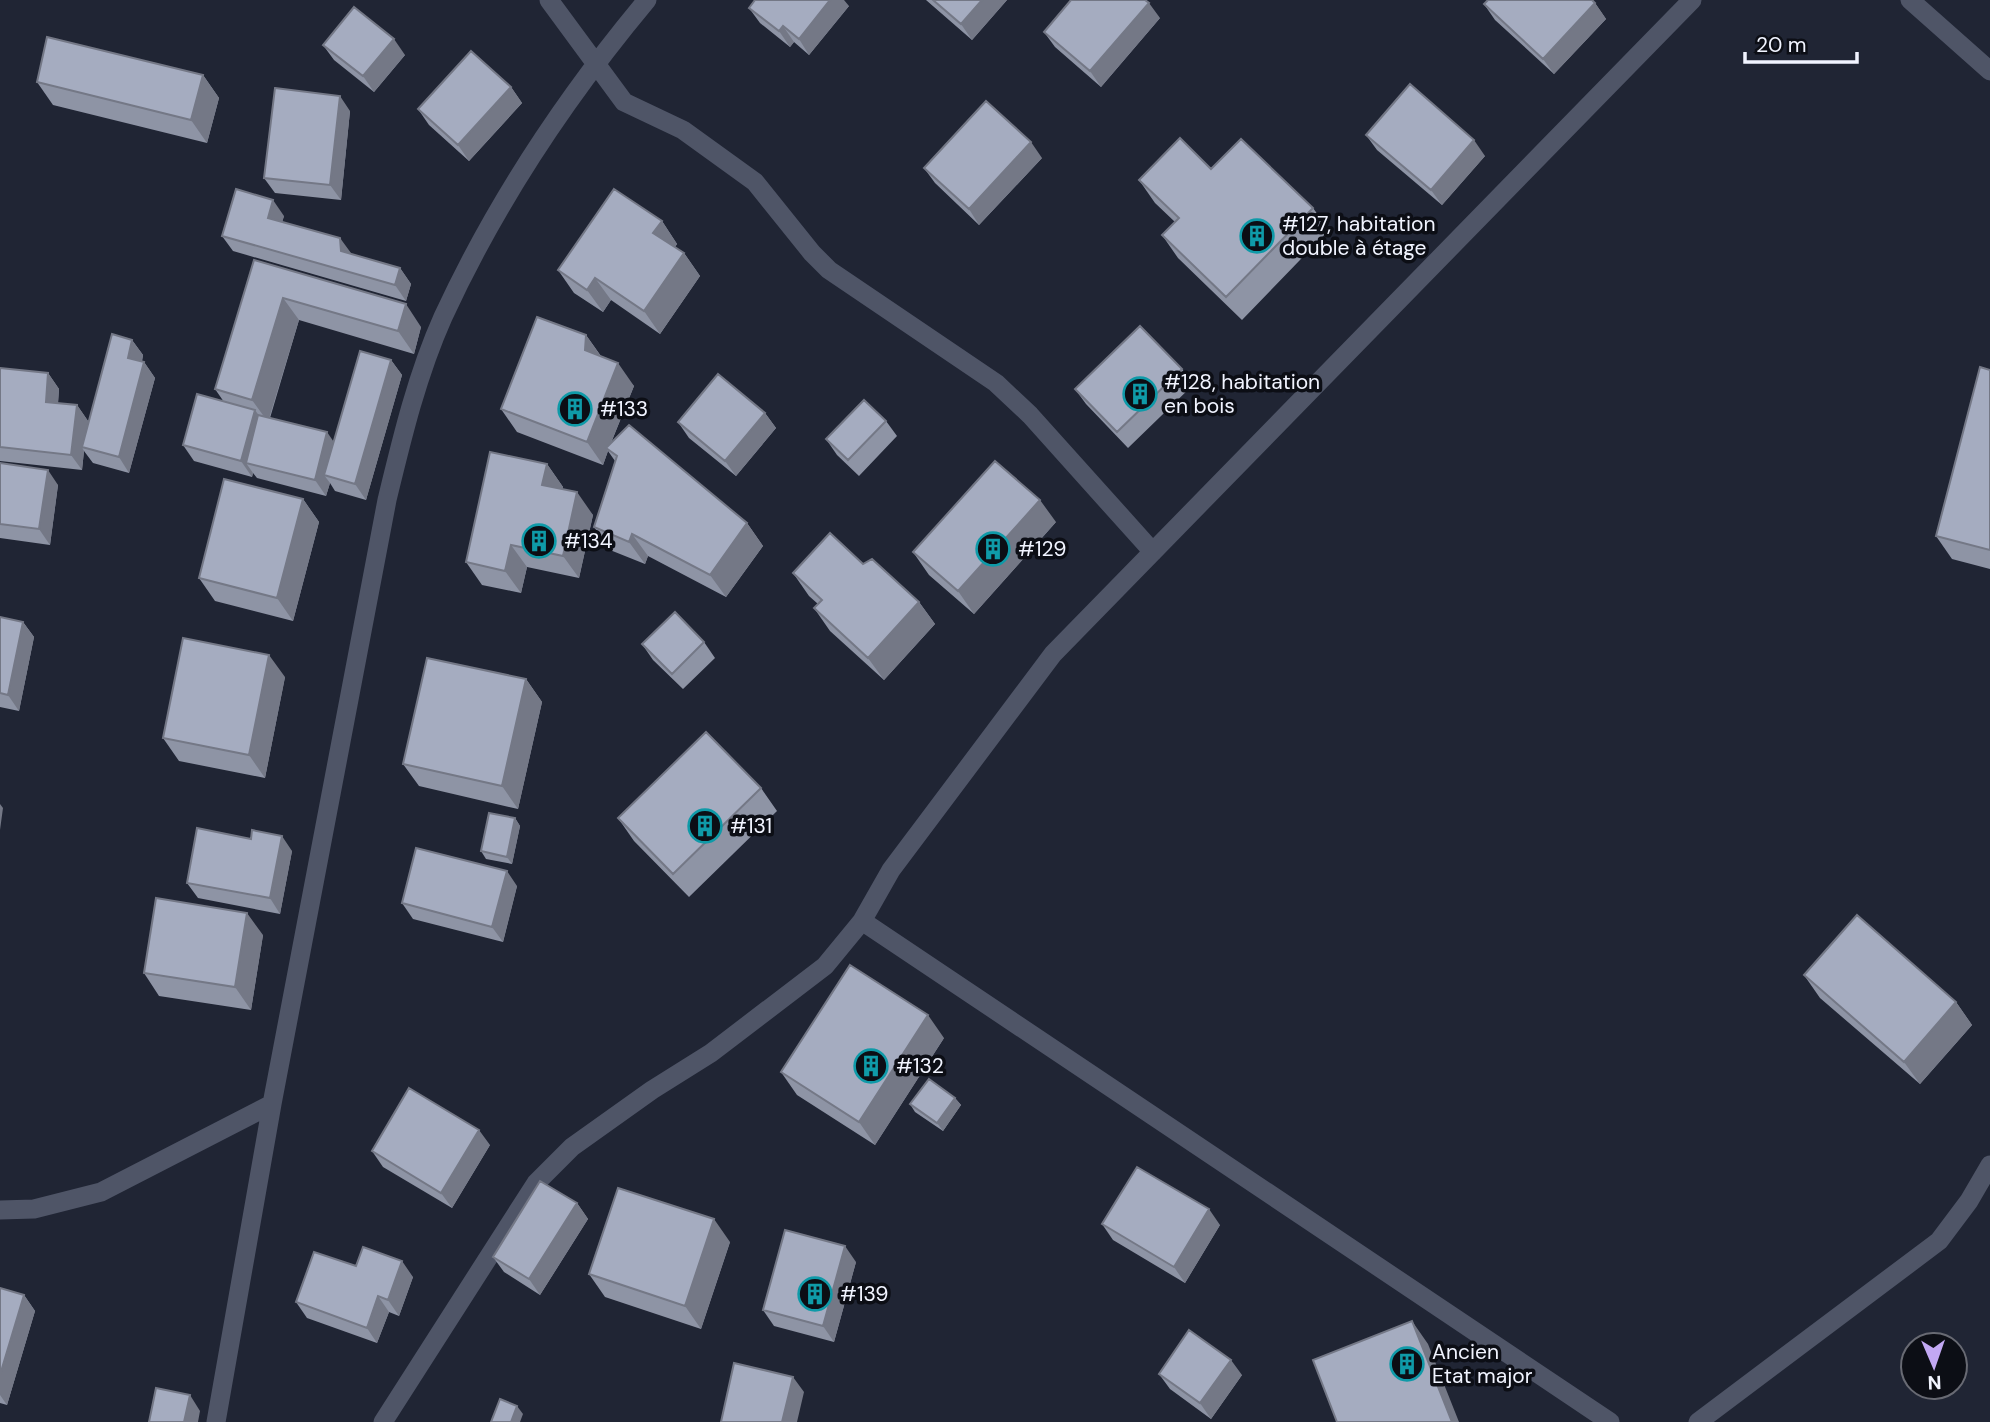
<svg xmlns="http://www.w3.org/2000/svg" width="1990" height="1422" font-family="'DM Sans',sans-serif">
  <rect width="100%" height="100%" fill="#202534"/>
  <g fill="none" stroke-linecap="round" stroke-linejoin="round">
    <path stroke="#4f5567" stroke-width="19" d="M549 0 624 102 683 130 755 182 812 253 829 270 996 383 1030 415 1153 552
      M1910 0 1990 71
      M862 921 1610 1422
      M0 1210 34 1209 101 1192 272 1104 387 500C402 438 417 375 443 317 496 202 566 97 647 0
      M216 1422 272 1104
      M383 1422 536 1183 572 1147 652 1090 711 1053 825 966 862 921 891 870 1053 654 1692 0
      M1698 1422 1939 1241 1969 1201 1990 1165"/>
  </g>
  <path fill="#8e94a5" d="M926 0H1007L972 40Z
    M1595 3 1606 19 1554 74 1495 20 1484 4Z
    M849 6 809 55 794 42 790 47 760 23 749 8Z
    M1160 18 1101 87 1055 47 1044 32Z
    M323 45 405 55 374 92 334 60Z
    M203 75 219 98 207 143 53 105 37 82Z
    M511 87 522 103 469 161 429 125 418 109Z
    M350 111 341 200 275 193 264 178Z
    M1366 135 1485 156 1442 205 1377 150Z
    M1042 158 979 225 935 183 924 168Z
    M1211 169 1313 208 1329 230 1242 320 1178 258 1162 235 1175 222 1155 203 1139 180Z
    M284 216 282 222 351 254 400 268 411 284 406 301 233 251 222 236Z
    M662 221 677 244 675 247 684 253 700 276 660 334 611 300 603 312 574 293 558 270Z
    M254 260 421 327 414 354 299 320 270 418 334 442 391 360 402 375 366 500 335 491 330 483 326 496 257 478 253 473 252 477 194 461 183 445 224 402 215 389Z
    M586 335 601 356 634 386 611 443 747 523 763 546 726 597 648 556 645 564 610 550 594 527 615 461 608 451 603 465 517 432 501 409Z
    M132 340 143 355 142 362H144L155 378 129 473 93 463 84 451 82 470 0 461V368L48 373 59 389 58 403 77 405 88 421 87 430Z
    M1182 369 1193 385 1128 448 1086 404 1075 389Z
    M1990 370V569L1952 559 1936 536Z
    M765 413 776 428 736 476 689 438 678 422Z
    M886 421 897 436 859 476 837 455 826 439Z
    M0 463 58 485 50 545 0 538Z
    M547 464 563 487 562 489 593 515 579 578 527 567 521 593 482 585 466 562Z
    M303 499 319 522 293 621 215 601 199 578Z
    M1056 522 974 614 929 575 913 552Z
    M863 564 919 602 935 624 884 680 830 631 814 608 818 604 809 596 793 573Z
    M0 617 23 622 34 637 19 711 0 707Z
    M704 642 715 658 683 689 653 660 642 644Z
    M285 677 265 778 179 761 163 738Z
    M526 679 542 702 518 809 419 786 403 764Z
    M761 788 777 811 689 897 634 841 618 818Z
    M515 818 520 826 512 864 486 859 481 851Z
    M251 839 292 851 280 914 198 898 187 883Z
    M517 886 503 942 413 919 402 903Z
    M263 935 251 1010 159 996 144 973Z
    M1804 975 1956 1002 1972 1025 1920 1084 1820 998Z
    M944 1038 875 1145 797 1095 781 1072Z
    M955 1098 961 1105 943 1131 915 1112 910 1104Z
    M490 1145 452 1208 383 1167 372 1151Z
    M577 1203 588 1219 540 1295 504 1272 493 1257Z
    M1102 1224 1220 1225 1185 1283 1113 1240Z
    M730 1242 701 1329 605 1297 589 1274Z
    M856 1262 834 1342 774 1326 763 1310Z
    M356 1266 413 1277 399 1316 389 1312 377 1343 307 1318 296 1302Z
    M0 1288 24 1295 35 1311 7 1405 0 1403Z
    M1159 1374 1242 1375 1211 1419 1170 1389Z"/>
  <path fill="#747886" d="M830 0H844L849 6 809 55 799 39Z
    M982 0H1007L972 40 961 24Z
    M1149 3 1160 18 1101 87 1090 71Z
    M1595 3 1606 19 1554 74 1543 59Z
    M783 26 794 42 790 47 779 31Z
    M394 39 405 55 374 92 363 76Z
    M203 75 219 98 207 143 191 120Z
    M511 87 522 103 469 161 458 145Z
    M340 96 350 111 341 200 330 185Z
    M1474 140 1485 156 1442 205 1431 190Z
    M1031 142 1042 158 979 225 969 209Z
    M273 200 284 216 279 233 268 218Z
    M662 221 677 244 669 256 653 233Z
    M340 238 351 253 352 267 341 251Z
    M684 253 700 276 660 334 644 311Z
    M400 268 411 284 406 301 395 285Z
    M595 278 611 300 603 312 587 290Z
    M283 298 299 320 268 422 252 400Z
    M406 304 421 327 414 354 398 331Z
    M586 335 602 358 585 350Z
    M132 340 143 355 139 373 128 358Z
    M391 360 402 375 366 500 355 484Z
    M144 362 155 378 129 473 119 457Z
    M618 363 634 386 608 450 606 448 608 451 603 465 587 442Z
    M48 373 59 389 57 418 46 402Z
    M77 405 88 421 84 448 82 447 84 451 82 470 71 455Z
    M255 410 266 426 246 463 253 473 252 477 241 461Z
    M765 413 776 428 736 476 725 461Z
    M327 432 338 448 324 475 330 483 326 496 315 480Z
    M547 464 563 487 558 508 542 485Z
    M48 470 58 485 50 545 39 529Z
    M577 492 593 515 579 578 563 556Z
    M303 499 319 522 293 621 277 598Z
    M1040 500 1056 522 974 614 958 591Z
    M747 523 763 546 726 597 710 575Z
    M632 534 648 556 645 564 629 542Z
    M511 545 527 567 521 593 505 571Z
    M919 602 935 624 884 680 868 658Z
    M23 622 34 637 19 711 8 695Z
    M269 655 285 677 265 778 249 755Z
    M526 679 542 702 518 809 502 786Z
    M0 804 3 808 0 830Z
    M515 818 520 826 512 864 507 857Z
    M282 836 292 851 280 914 270 898Z
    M507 871 517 886 503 942 492 927Z
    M247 913 263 935 251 1010 235 987Z
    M1956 1002 1972 1025 1920 1084 1904 1062Z
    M928 1015 944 1038 875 1145 859 1122Z
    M955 1098 961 1105 943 1131 937 1123Z
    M479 1130 490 1145 452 1208 441 1193Z
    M577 1203 588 1219 540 1295 529 1279Z
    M1209 1209 1220 1225 1185 1283 1174 1267Z
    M714 1219 730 1242 701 1329 685 1306Z
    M845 1246 856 1262 834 1342 823 1326Z
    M402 1261 413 1277 399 1316 388 1300Z
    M24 1295 35 1311 7 1405 0 1395V1375Z
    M378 1296 389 1312 377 1343 367 1328Z
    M1412 1321 1428 1344 1459 1422H1452Z
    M1231 1360 1242 1375 1211 1419 1200 1403Z
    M793 1377 804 1392 797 1422H782Z
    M190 1395 200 1411 198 1422H184Z
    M517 1406 523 1414 520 1422H511Z"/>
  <path fill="#a5acc0" stroke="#747886" stroke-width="2" d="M755 0H830L799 39 783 26 779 31 749 8Z
    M933 0H982L961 24Z
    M1071 0H1145L1149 3 1090 71 1044 32Z
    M1488 0H1592L1595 3 1543 59 1484 4Z
    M354 7 394 39 363 76 323 45Z
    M47 37 203 75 191 120 37 82Z
    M471 51 511 87 458 145 418 109Z
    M1410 84 1474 140 1431 190 1366 135Z
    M275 88 340 96 330 185 264 178Z
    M986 101 1031 142 969 209 924 168Z
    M1180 138 1211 169 1241 139 1313 208 1226 297 1162 235 1179 218 1139 180Z
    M236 189 273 200 268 218 340 238 341 251 400 268 395 285 222 236Z
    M614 189 662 221 653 233 684 253 644 311 595 278 587 290 558 270Z
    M254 260 406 304 398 331 283 298 252 400 215 389Z
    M537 317 586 335 585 350 618 363 587 442 501 409Z
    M1140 326 1182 369 1117 432 1075 389Z
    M112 334 132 340 128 358 144 362 119 457 82 447Z
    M360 351 391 360 355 484 324 475Z
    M1980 367 1990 370V550L1936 536Z
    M0 368 48 373 46 402 77 405 71 455 0 447Z
    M718 374 765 413 725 461 678 422Z
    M197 394 255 410 241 461 183 445Z
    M864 400 886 421 848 460 826 439Z
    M258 415 327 432 315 480 246 463Z
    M629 425 747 523 710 575 632 534 629 542 594 527 617 456 606 448Z
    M490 452 547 464 542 485 577 492 563 556 511 545 505 571 466 562Z
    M995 461 1040 500 958 591 913 552Z
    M0 463 48 470 39 529 0 524Z
    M224 479 303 499 277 598 199 578Z
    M830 533 863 564 872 559 919 602 868 658 814 608 822 600 793 573Z
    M675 612 704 642 672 674 642 644Z
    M0 617 23 622 8 695 0 693Z
    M183 638 269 655 249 755 163 738Z
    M427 658 526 679 502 786 403 764Z
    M706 732 761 788 673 874 618 818Z
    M489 813 515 818 507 857 481 851Z
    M197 828 251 839 252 830 282 836 270 898 187 883Z
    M416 848 507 871 492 927 402 903Z
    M156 898 247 913 235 987 144 973Z
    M1857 915 1956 1002 1904 1062 1804 975Z
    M850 965 928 1015 859 1122 781 1072Z
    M929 1079 955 1098 937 1123 910 1104Z
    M409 1088 479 1130 441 1193 372 1151Z
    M1137 1167 1209 1209 1174 1267 1102 1224Z
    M540 1181 577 1203 529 1279 493 1257Z
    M618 1188 714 1219 685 1306 589 1274Z
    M785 1230 845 1246 823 1326 763 1310Z
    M363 1247 402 1261 388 1300 378 1296 367 1328 296 1302 314 1252 356 1266Z
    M0 1288 24 1295 0 1375Z
    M1412 1321 1452 1422H1337L1313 1360Z
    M1189 1330 1231 1360 1200 1403 1159 1374Z
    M734 1363 793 1377 782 1422H721Z
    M156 1388 190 1395 184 1422H149Z
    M500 1399 517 1406 511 1422H491Z"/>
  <defs>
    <symbol id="building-ring" viewBox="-11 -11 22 22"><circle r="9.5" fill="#0c0e15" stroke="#0f9aa8" stroke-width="1.5"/><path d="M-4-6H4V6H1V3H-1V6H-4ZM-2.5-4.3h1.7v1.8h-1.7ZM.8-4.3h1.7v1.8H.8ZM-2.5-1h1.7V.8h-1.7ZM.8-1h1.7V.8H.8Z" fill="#0f9aa8"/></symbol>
  </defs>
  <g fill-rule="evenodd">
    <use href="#building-ring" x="1238" y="217" width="38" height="38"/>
    <use href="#building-ring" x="1121" y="375" width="38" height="38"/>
    <use href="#building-ring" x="556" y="390" width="38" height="38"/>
    <use href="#building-ring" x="520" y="522" width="38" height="38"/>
    <use href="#building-ring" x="974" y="530" width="38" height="38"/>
    <use href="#building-ring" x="686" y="807" width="38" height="38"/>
    <use href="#building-ring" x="852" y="1047" width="38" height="38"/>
    <use href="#building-ring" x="796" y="1275" width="38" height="38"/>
    <use href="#building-ring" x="1388" y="1345" width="38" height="38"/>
  </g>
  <g text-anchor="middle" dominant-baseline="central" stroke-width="7" stroke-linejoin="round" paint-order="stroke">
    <g font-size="21" fill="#f1f4ff" stroke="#0c0e15" text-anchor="start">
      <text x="1282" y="224">#127, habitation<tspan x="1282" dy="24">double à étage</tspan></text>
      <text x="1164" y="382">#128, habitation<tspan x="1164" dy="24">en bois</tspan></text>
      <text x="600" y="409">#133</text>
      <text x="564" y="541">#134</text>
      <text x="1018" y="549">#129</text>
      <text x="730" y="826">#131</text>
      <text x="896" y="1066">#132</text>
      <text x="840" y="1294">#139</text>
      <text x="1432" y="1352">Ancien<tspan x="1432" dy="24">Etat major</tspan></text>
    </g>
  </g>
  <g transform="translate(1934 1366) rotate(178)"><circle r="33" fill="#0c0e15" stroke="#686a73" stroke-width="2"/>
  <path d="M0-5L12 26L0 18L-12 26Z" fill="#c2a8f3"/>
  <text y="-10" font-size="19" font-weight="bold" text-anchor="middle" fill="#f1f4ff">N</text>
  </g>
  <path d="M1745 52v10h112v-10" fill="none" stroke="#f1f4ff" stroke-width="3.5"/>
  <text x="1756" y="52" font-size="21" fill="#f1f4ff" stroke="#0c0e15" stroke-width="5" paint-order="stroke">20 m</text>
</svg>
